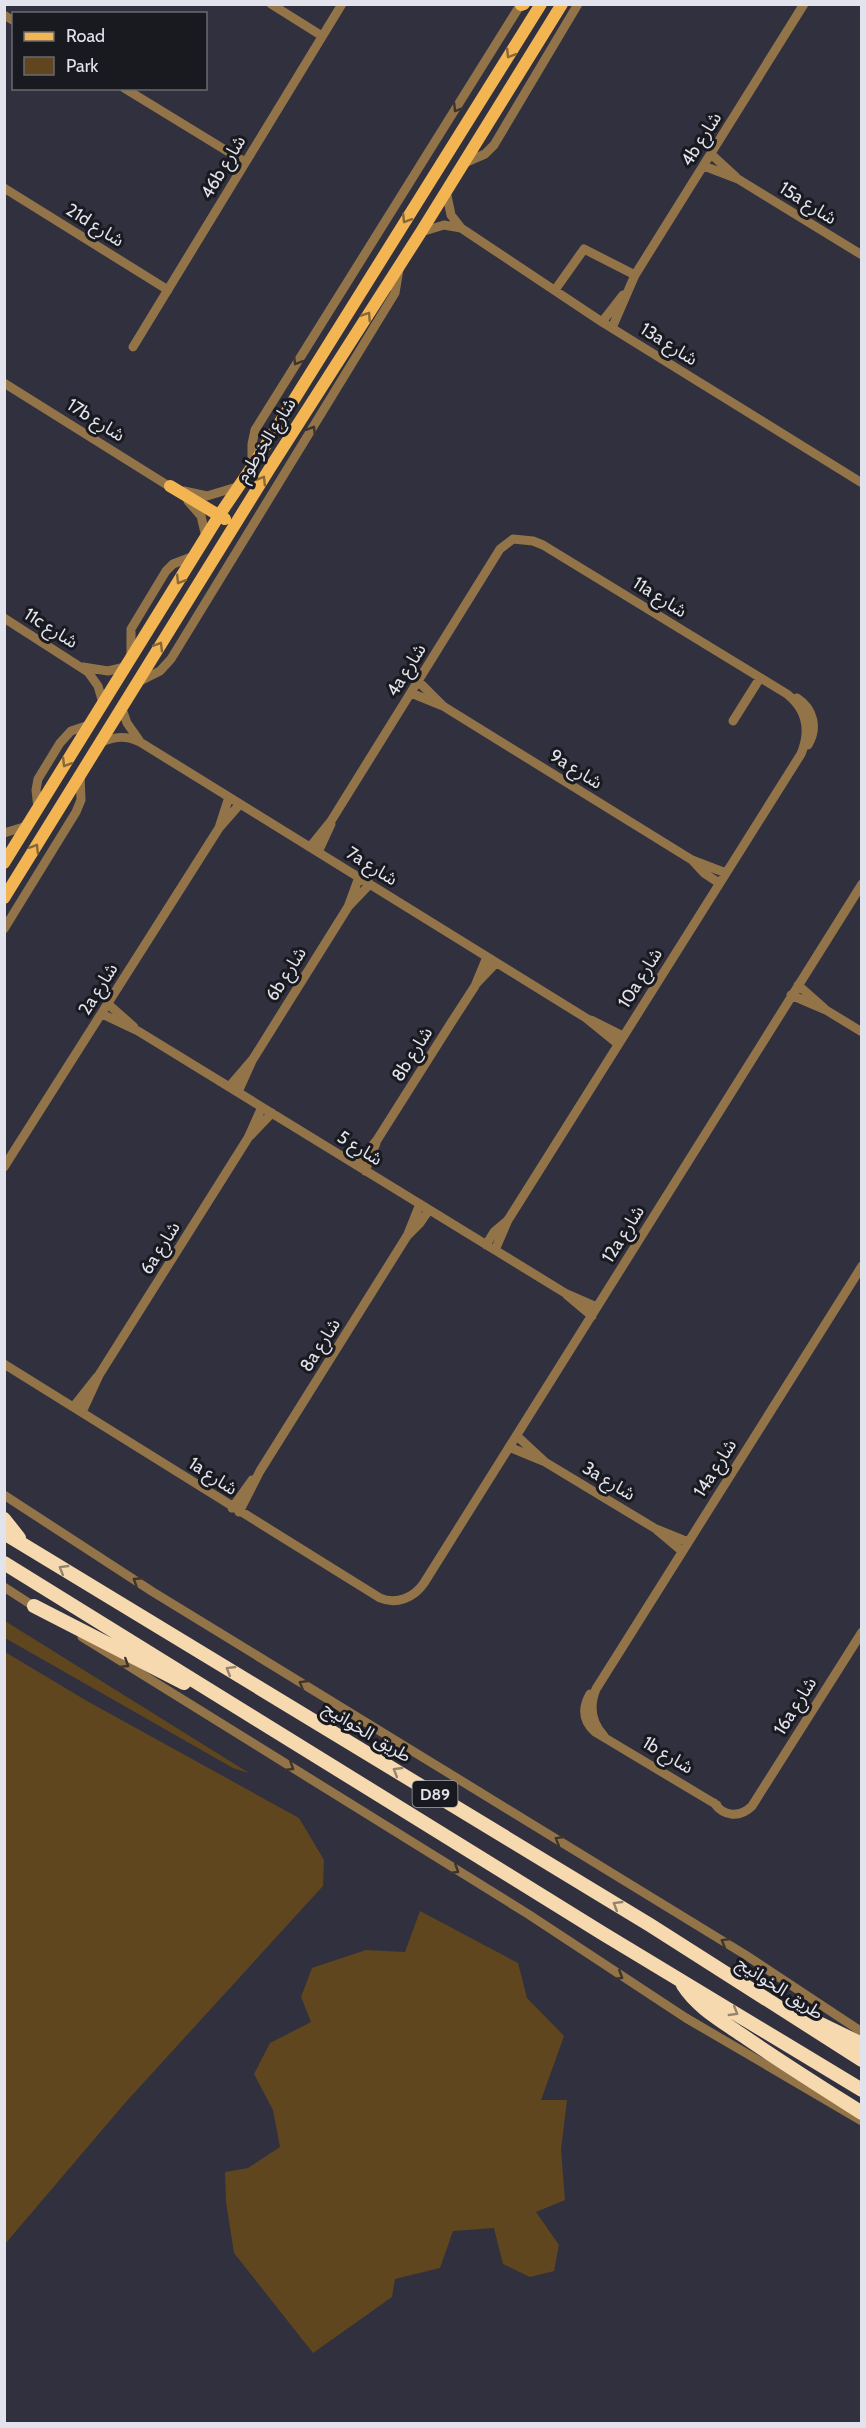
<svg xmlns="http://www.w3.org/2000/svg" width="866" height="2428" font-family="Cabin,'Noto Sans Arabic',sans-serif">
  <rect width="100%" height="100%" fill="#30303f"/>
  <path fill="#5f461e" d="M5 1621 249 1773 233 1768 5 1638Z
    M5 1652 87 1701 299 1818 324 1860 323 1886 125 2103 5 2244Z
    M420 1911 518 1963 527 1998 564 2036 541 2100H567L561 2150 565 2200 536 2212 559 2245 554 2271 530 2277 503 2264 494 2228 453 2231 440 2268 395 2279 392 2297 313 2353 234 2253 226 2202 225 2172 248 2168 280 2147 273 2110 254 2074 270 2043 311 2022 301 1997 312 1968 366 1950 405 1952Z"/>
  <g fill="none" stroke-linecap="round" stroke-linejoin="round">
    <path stroke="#927448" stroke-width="9" d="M271 4 322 36
      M4 15 14 21
      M124 88 245 162
      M711 154 736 177
      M462 164 485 154 494 145 578 4
      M704 166 738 179 862 255
      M4 188 168 290
      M446 191 451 215 461 228 602 322 862 483
      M421 232 444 225 461 228
      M555 290 584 249 635 275
      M602 322 623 295
      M612 328 635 275 804 4
      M133 347 342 4
      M4 383 175 490
      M252 467V444L255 430 521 4
      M184 491 207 496 240 486
      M188 501 201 516 206 537
      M4 618 88 672 98 686 103 703
      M131 659V629L166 571 173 564 194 556
      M83 667 108 671 125 667
      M418 681 443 706
      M138 682 160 671 171 659 395 293 399 269
      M411 693 443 706 692 860 726 873
      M797 698C814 709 818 728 808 745
      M122 709 127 723 139 740
      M733 721 760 678
      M100 743C114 736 126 735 140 742L586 1018 618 1044
      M38 809 36 790 38 779 60 743 71 731 89 725
      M219 828 240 804
      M4 833 27 826
      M310 847 331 821 500 549 513 539 533 541 543 545 787 694C807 710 811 730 801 754L508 1220 495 1250
      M318 852 331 824
      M692 860 704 873 719 883
      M348 907 359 877
      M4 929 76 812 81 800 80 775
      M476 984 496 963
      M798 985 824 1008
      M791 995 826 1010 862 1032
      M108 1004 134 1027
      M102 1014 138 1031 565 1293 597 1307
      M591 1020 623 1036
      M229 1087 253 1059 348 907 370 884
      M238 1092 252 1061
      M250 1136 272 1113
      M356 1165 377 1140 451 1023 475 986 487 957
      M4 1167 219 828 229 797
      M365 1171 376 1143
      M408 1234 420 1204
      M486 1245 494 1232 507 1221
      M567 1295 592 1316
      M4 1364 380 1598C396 1605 414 1598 424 1583L862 884
      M74 1406 97 1377
      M82 1412 99 1375 248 1138 262 1107
      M517 1436 545 1462 656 1529 688 1542
      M509 1447 543 1461
      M4 1495 153 1592 744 1954 862 2032
      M232 1508 252 1480
      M239 1512 260 1471 407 1236 420 1223 429 1210
      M657 1530 682 1551
      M4 1587 38 1609
      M82 1637 528 1914 686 2018 862 2121
      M590 1694C582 1708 583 1721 595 1732L717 1805
      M604 1736C591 1722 589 1706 596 1689L862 1266
      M714 1803C724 1817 740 1818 752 1806L862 1632"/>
    <path stroke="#f2b551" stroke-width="12" d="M521 5 524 4
      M170 486 225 519
      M4 863 220 514 252 467 541 4
      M4 898 270 468 421 232 562 4"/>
    <path stroke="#f6d9af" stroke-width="14" d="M4 1519 19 1538
      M4 1533 650 1925 862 2060
      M4 1563 602 1933 862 2090
      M34 1606 184 1683
      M683 1985C697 2007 720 2020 742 2035 781 2062 821 2087 862 2113
      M796 2012 862 2044"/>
  </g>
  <defs><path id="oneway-chevron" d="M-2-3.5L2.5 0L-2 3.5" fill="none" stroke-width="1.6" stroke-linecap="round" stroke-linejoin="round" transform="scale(1.5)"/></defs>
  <g stroke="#866738">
    <use href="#oneway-chevron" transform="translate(510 54) rotate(122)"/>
    <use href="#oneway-chevron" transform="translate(406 219) rotate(122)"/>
    <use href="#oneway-chevron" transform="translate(367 316) rotate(-57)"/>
    <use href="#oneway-chevron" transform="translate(262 480) rotate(-58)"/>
    <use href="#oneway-chevron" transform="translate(180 580) rotate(122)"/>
    <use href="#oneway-chevron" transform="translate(159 646) rotate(-59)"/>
    <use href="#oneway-chevron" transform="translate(66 763) rotate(122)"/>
    <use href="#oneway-chevron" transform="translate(35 848) rotate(-58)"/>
  </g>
  <g stroke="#3d342c">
    <use href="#oneway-chevron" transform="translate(457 108) rotate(122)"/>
    <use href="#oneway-chevron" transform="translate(297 361) rotate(121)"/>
    <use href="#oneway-chevron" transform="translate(312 430) rotate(-58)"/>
    <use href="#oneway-chevron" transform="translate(137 1581) rotate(-147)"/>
    <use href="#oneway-chevron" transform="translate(125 1664) rotate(32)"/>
    <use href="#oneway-chevron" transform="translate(303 1684) rotate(-149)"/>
    <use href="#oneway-chevron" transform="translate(290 1767) rotate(32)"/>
    <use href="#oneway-chevron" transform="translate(559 1840) rotate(-149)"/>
    <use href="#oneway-chevron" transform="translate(455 1870) rotate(32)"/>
    <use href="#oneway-chevron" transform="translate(725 1942) rotate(-149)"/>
    <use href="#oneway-chevron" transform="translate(619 1976) rotate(32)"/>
  </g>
  <g stroke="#93836f">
    <use href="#oneway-chevron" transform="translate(63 1569) rotate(-149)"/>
    <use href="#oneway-chevron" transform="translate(230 1670) rotate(-149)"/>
    <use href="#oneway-chevron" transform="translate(397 1771) rotate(-149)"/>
    <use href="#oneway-chevron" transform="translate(617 1905) rotate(-149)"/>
    <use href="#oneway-chevron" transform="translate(734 2012) rotate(31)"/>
  </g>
  <g text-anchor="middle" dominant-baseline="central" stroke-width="6" stroke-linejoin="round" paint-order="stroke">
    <rect fill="#191920" stroke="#a6a6b0" stroke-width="1.5" x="412.5" y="1781" width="45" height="26" rx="4.5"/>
    <g font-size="16" font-weight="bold" fill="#e3e3ed">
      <text x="435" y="1794">D89</text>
    </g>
    <g font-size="18" fill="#e3e3ed" stroke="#191920">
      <text transform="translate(701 139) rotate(-58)">4b شارع</text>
      <text transform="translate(223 167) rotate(-59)">46b شارع</text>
      <text transform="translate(808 203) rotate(32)">15a شارع</text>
      <text transform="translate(95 225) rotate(32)">21d شارع</text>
      <text transform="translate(669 344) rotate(32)">13a شارع</text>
      <text transform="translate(96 420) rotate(32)">17b شارع</text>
      <text transform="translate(266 440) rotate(-58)">شارع الخرطوم</text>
      <text transform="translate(660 597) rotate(32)">11a شارع</text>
      <text transform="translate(51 628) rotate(32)">11c شارع</text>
      <text transform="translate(406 670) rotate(-58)">4a شارع</text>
      <text transform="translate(576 769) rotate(32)">9a شارع</text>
      <text transform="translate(372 866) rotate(32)">7a شارع</text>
      <text transform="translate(286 974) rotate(-58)">6b شارع</text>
      <text transform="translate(640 978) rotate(-58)">10a شارع</text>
      <text transform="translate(98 989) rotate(-58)">2a شارع</text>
      <text transform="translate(412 1054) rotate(-58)">8b شارع</text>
      <text transform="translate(360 1148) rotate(32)">شارع 5</text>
      <text transform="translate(623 1234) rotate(-58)">12a شارع</text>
      <text transform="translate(160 1248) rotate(-58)">6a شارع</text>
      <text transform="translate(320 1345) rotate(-58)">8a شارع</text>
      <text transform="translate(715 1468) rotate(-58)">14a شارع</text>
      <text transform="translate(213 1476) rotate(33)">1a شارع</text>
      <text transform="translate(609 1481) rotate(31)">3a شارع</text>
      <text transform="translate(795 1706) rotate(-58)">16a شارع</text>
      <text transform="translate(367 1732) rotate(31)">طريق الخوانيج</text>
      <text transform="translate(668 1755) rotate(31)">1b شارع</text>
      <text transform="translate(780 1988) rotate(33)">طريق الخوانيج</text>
    </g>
  </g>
  <rect width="866" height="2428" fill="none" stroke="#e3e3ed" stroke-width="12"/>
  <rect x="12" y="12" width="195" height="78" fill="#191920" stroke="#6a6a72" stroke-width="1.5"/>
  <rect x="24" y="32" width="30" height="9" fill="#f2b551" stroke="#6a6a72" stroke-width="1.5"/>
  <text x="66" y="42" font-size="18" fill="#e3e3ed">Road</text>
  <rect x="24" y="57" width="30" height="18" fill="#5f461e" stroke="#6a6a72" stroke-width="1.5"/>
  <text x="66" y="72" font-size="18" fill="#e3e3ed">Park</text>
</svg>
